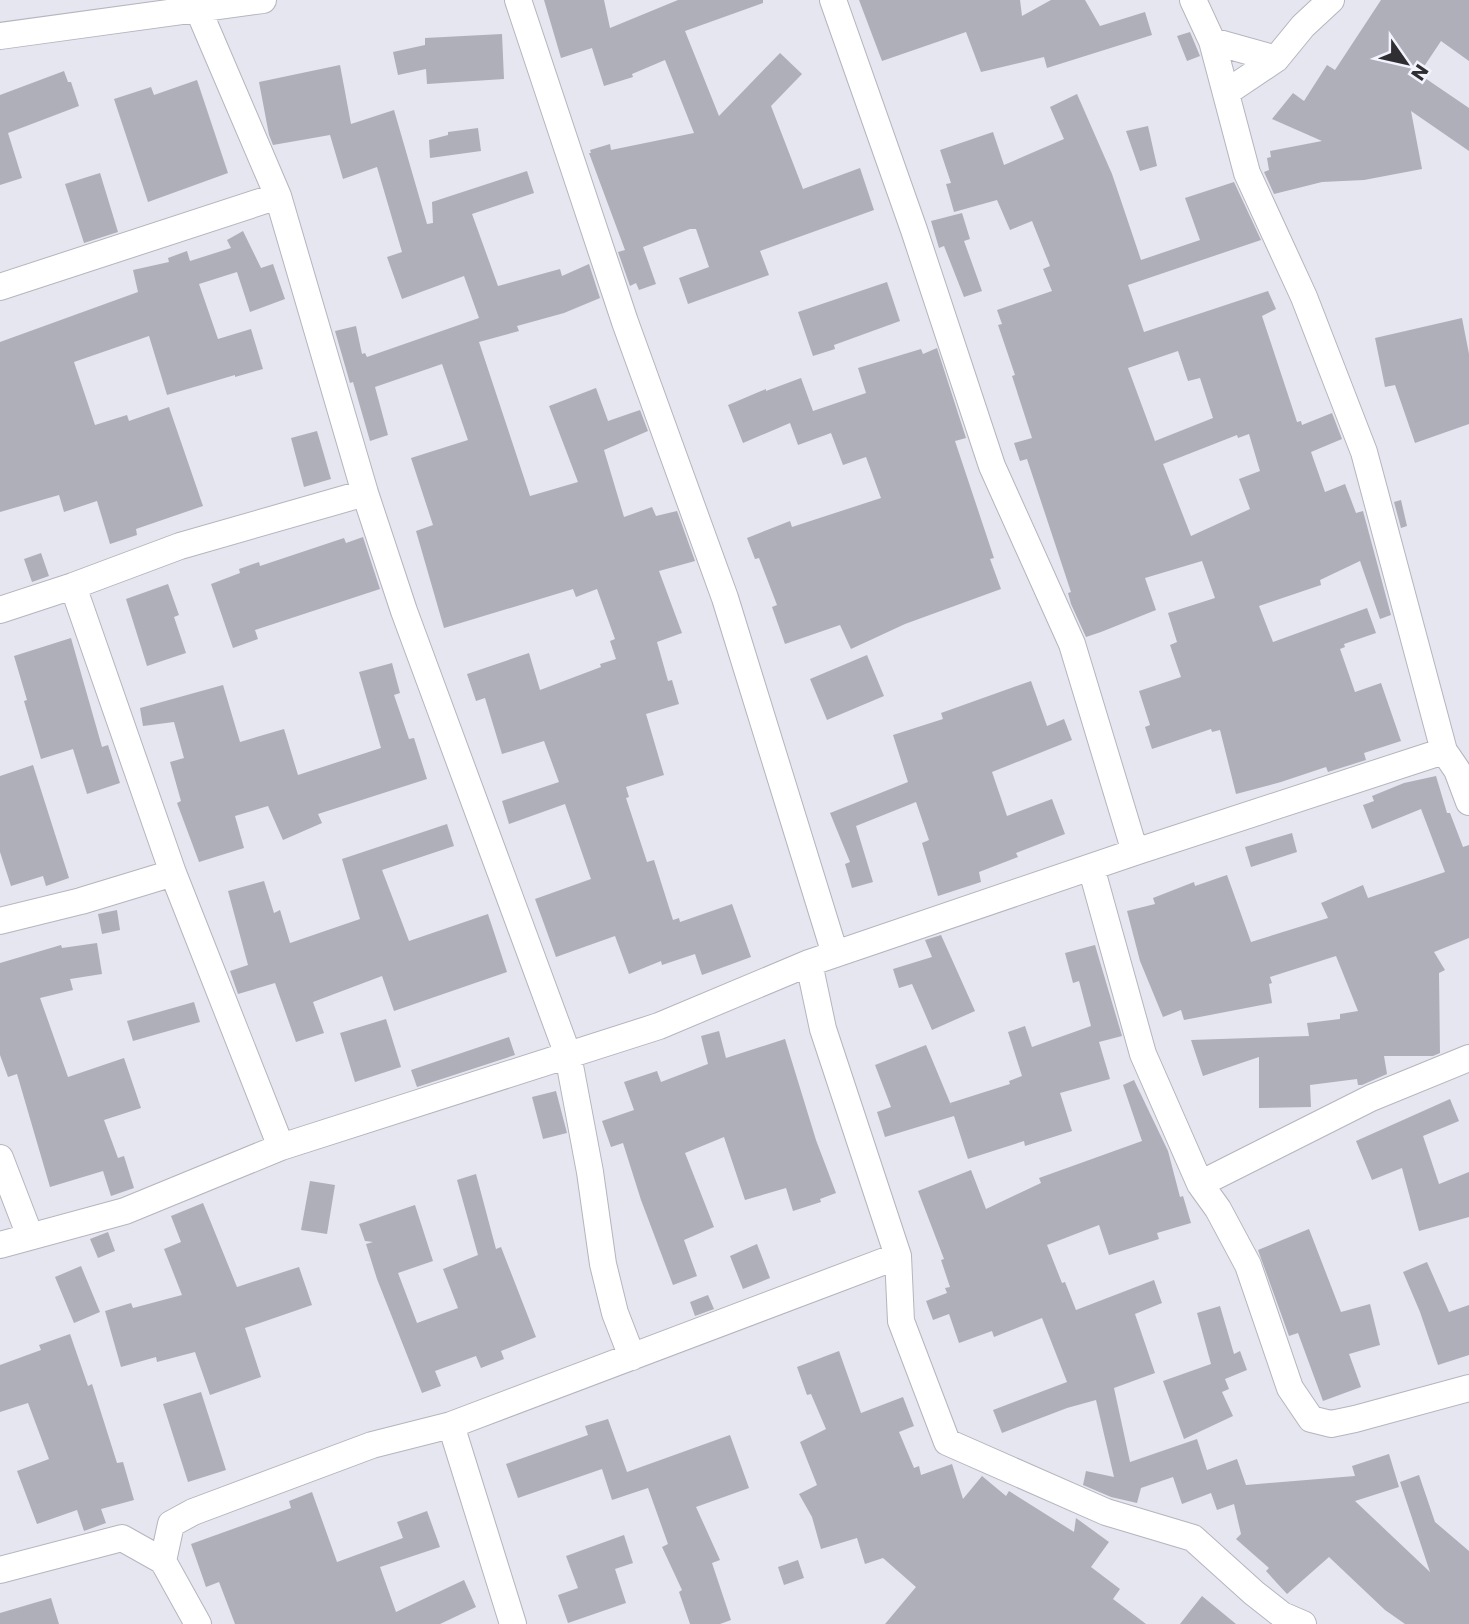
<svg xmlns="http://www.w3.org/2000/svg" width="1469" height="1624" font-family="Poppins,sans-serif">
  <rect width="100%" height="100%" fill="#e5e6ef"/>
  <path fill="#aeafb8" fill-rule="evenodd" d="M544 0H604L610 28 678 0H763V3L685 31 719 116 780 53 802 74 771 106 803 189 860 168 874 210 760 251 769 275 688 304 679 278 709 267 696 229H690L643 247 656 284 639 290 636 283 630 286 618 252 625 250 589 153H591L590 150 610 144 611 150 694 133 665 60 632 74 633 77 604 86 592 48 561 58Z
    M859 0H1020L1022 16 1051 0H1085L1100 26 1145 12 1152 35 1047 68 1044 57 981 72 966 32 882 61Z
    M1381 0H1469V61L1441 41 1419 74 1469 108V151L1411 111 1422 169 1364 180 1322 182 1274 194 1264 172 1269 170 1267 158 1271 157 1270 151 1322 141 1272 119 1293 93 1304 101 1327 65 1335 70Z
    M1190 32 1200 56 1187 61 1177 36Z
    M502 34 504 79 427 84 426 69 398 75 393 52 425 45V38Z
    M340 65 351 124 394 110 427 224 433 223 432 202 527 171 534 193 472 214 498 286 560 269 562 276 589 264 600 298 564 313 517 326 519 331 479 342 530 496 578 482 549 406 596 388 608 421 640 410 648 431 604 450 624 517 652 507 656 516 677 511 695 561 659 571 682 633 657 642 668 681 672 680 679 704 646 714 664 775 626 787 629 797 626 798 647 862 654 860 673 920 679 918 680 922 732 904 751 957 702 975 695 954 662 965 661 961 629 974 615 936 556 957 535 899 591 879 565 804 509 824 502 801 559 782 544 741 502 754 485 698 476 701 467 674 529 653 540 690 601 667 600 664 616 659 610 641 615 639 597 589 576 597 573 589 444 628 416 531 433 525 411 458 468 440 442 364 375 387 388 435 370 441 353 382 350 383 335 331 356 326 362 354 365 353 367 357 479 318 464 276 402 299 387 257 402 252 377 167 343 179 330 135 273 145 269 135 259 82Z
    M64 71 68 82H71L79 106 8 133 22 178 0 185V95Z
    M197 80 228 173 148 202 114 99 151 87 154 95Z
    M1077 94 1112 174 1141 260 1200 240 1185 198 1234 182 1261 240 1128 285 1144 332 1268 291 1276 309 1262 316 1297 422 1301 421 1302 425 1332 413 1342 439 1311 452 1325 492 1345 484 1356 513 1363 511 1391 615 1380 619 1360 561 1320 580 1321 585 1259 606 1273 642 1367 608 1376 633 1344 644 1345 647 1340 649 1355 692 1381 683 1401 741 1364 753 1366 760 1328 772 1326 767 1281 782 1236 794 1220 730 1212 732 1211 729 1152 749 1145 727 1150 725 1139 691 1181 677 1170 645 1177 642 1168 613 1215 598 1202 561 1145 578 1156 610 1101 632 1086 637 1071 604 1068 593 1071 592 1027 459 1020 461 1014 443 1032 438 1012 376 1015 375 998 325 1002 324 997 310 1052 291 1043 269 1050 266 1032 221 1010 230 997 200 954 212 946 184 951 183 940 150 993 132 1004 165 1064 139 1050 107ZM1178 351 1188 381 1200 378 1213 418 1155 441 1128 368ZM1249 434 1260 471 1239 479 1250 509 1191 536 1163 464 1237 435 1238 438Z
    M1148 126 1157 166 1140 171 1126 131Z
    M478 128 481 151 430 158 429 140 448 135V132Z
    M100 173 118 232 84 243 65 184Z
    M962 213 970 239 964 241 982 291 964 297 944 246 939 248 931 221Z
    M243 231 261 268 273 264 285 299 250 312 237 272 199 284 218 339 251 329 263 369 235 377V375L167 395 149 336 74 362 95 425 127 415 129 421 169 407 203 506 136 529 137 535 110 544 97 501 64 512 59 495 0 512V342L138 292 133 270 169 262 168 258 187 251 190 261 231 248 227 240Z
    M887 282 900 321 834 345 835 349 813 356 798 312Z
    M1462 318 1469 354V424L1415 443 1395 385 1385 387 1375 338Z
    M937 348 966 438 955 441 994 558 990 559 1001 589 905 624 851 649 840 625 785 644 772 607 777 605 759 558 755 559 747 538 790 521 792 527 881 498 866 457 843 465 831 433 798 445 790 423 743 443 728 405 766 389V391L801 378 813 411 866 393 858 368 921 349 923 354Z
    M317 431 331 479 304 487 291 438Z
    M1401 500 1407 526 1401 528 1394 502Z
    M363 537 380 589 255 630 258 639 233 648 211 584 240 573 239 569 259 562 260 566 344 538 346 543Z
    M41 553 49 576 32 582 24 559Z
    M168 584 179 615 174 617 186 653 147 666 126 599Z
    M71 638 102 747 108 745 120 783 87 794 73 749 41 759 24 701 27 700 14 656Z
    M867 655 884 696 827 720 810 679Z
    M392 663 400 693 394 695 409 739 414 738 427 779 318 814 322 823 283 840 268 806 235 816 244 848 199 862 177 803 181 801 170 762 184 758 174 722 143 726 140 708 223 685 240 742 284 729 298 775 381 748 359 672Z
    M1031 681 1047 726 1064 719 1072 740 992 772 1007 816 1052 799 1065 834 1016 853 1018 857 979 872 981 882 938 896 922 843 929 840 916 802 856 826 873 882 852 888 845 864 850 862 830 813 908 782 893 735 943 719 941 713Z
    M33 765 69 878 46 886 43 876 11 886 0 852V776Z
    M1436 776 1447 813H1450L1463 847 1469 845V938L1434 952 1445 970 1439 973 1440 1053 1433 1056H1384L1387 1074 1362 1085H1358L1357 1079 1310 1085 1311 1107 1259 1108V1057L1203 1076 1191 1040 1309 1036 1307 1023 1340 1019V1014L1358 1011 1336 956 1270 977 1272 983 1269 984 1272 1003 1184 1020 1181 1010 1163 1017 1140 961 1127 911 1155 904 1153 898 1194 882 1195 886 1227 875 1251 942 1328 918 1321 903 1363 885 1368 898 1445 872 1421 809 1372 829 1363 805 1374 801 1372 796 1404 783Z
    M447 824 454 846 382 870 409 941 488 914 507 972 394 1011 382 976 313 1002 324 1033 296 1042 275 983 238 994 230 971 248 965 228 891 264 881 274 913 280 910 290 943 360 919 342 859Z
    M1292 833 1297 852 1251 867 1245 847Z
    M117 910 120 930 102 934 98 914Z
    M941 935 975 1011 932 1030 912 984 899 988 893 969 932 957 925 940Z
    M97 943 102 974 70 979 73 990 40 998 68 1077 124 1058 141 1108 104 1120 118 1158 124 1156 134 1188 111 1196 103 1171 50 1187 17 1074 8 1077 0 1055V963L61 945 62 948Z
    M1095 945 1122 1036 1099 1042 1110 1079 1060 1093 1072 1131 1025 1146 1024 1141 968 1159 954 1116 885 1137 877 1112 891 1107 875 1065 926 1045 951 1105 950 1103 1010 1084 1009 1081 1022 1076 1008 1032 1025 1026 1032 1047 1091 1026 1079 981 1073 983 1065 953Z
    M194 1002 200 1022 133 1041 127 1021Z
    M386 1019 401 1067 355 1082 340 1033Z
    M719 1031 726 1058 785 1039 816 1140 836 1193 820 1199 821 1202 793 1211 786 1188 745 1200 724 1137 685 1153 714 1227 684 1240 697 1276 673 1285 641 1200 623 1143 611 1147 602 1121 634 1110 624 1082 657 1071 661 1082 708 1064 701 1036Z
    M509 1037 515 1055 417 1087 411 1070Z
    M1134 1080 1168 1151 1180 1197 1183 1196 1191 1223 1157 1233 1159 1239 1109 1255 1099 1225 1047 1245 1062 1283 1065 1282 1076 1310 1154 1280 1162 1303 1135 1314 1155 1373 1114 1388 1130 1462 1197 1439 1207 1470 1237 1459 1246 1485 1355 1476 1352 1466 1389 1454 1399 1487 1355 1501 1430 1572 1400 1482 1419 1475 1435 1522 1469 1551V1624H1405L1385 1610 1329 1557 1287 1594 1266 1571 1269 1568 1236 1539 1241 1534 1234 1504 1217 1510 1211 1493 1182 1504 1173 1477 1141 1488 1137 1503 1111 1497 1083 1485 1086 1471 1114 1477 1096 1400 1067 1408 1002 1433 993 1410 1067 1382 1042 1318 994 1337 992 1331 959 1343 949 1314 933 1320 926 1301 947 1293 945 1288 950 1287 941 1260 944 1259 918 1191 971 1170 986 1209 1041 1183 1039 1178 1142 1141 1123 1085Z
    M556 1091 567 1133 543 1139 532 1097Z
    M1450 1099 1459 1121 1423 1136 1439 1184 1469 1172V1217L1419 1231 1402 1168 1372 1180 1356 1141Z
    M476 1174 496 1249 501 1247 536 1337 501 1351 504 1359 481 1368 476 1356 435 1371 441 1386 422 1393 377 1279 366 1244 373 1242 365 1241 359 1224 415 1205 433 1261 398 1273 417 1323 458 1308 443 1269 478 1255 457 1180Z
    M310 1181 335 1185 327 1234 301 1230Z
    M203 1203 237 1287 299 1267 312 1305 245 1328 261 1377 210 1395 195 1352 157 1362 156 1357 121 1367 105 1311 131 1303 133 1308 182 1295 164 1249 181 1242 171 1216Z
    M1309 1229 1341 1312 1370 1304 1380 1345 1349 1354 1361 1387 1323 1401 1298 1333 1289 1336 1258 1250Z
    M108 1232 115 1251 98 1258 90 1239Z
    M757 1244 770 1278 743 1289 730 1256Z
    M1427 1262 1449 1312 1469 1305V1355L1438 1365 1420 1312 1403 1272Z
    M81 1266 100 1312 74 1323 55 1277Z
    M708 1295 714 1309 695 1316 690 1302Z
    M1220 1306 1234 1354 1240 1351 1247 1370 1225 1379 1229 1389 1222 1392 1233 1416 1184 1439 1163 1381 1211 1364 1197 1313Z
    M70 1334 88 1386 92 1384 117 1463 123 1462 134 1500 101 1509 106 1523 84 1531 77 1510 37 1524 17 1471 49 1459 28 1403 0 1412V1365L41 1350 39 1345Z
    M839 1351 861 1413 903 1397 914 1426 899 1432 914 1468 919 1466 921 1475 952 1464 963 1499 982 1476 1006 1496 1009 1491 1074 1532 1076 1518 1109 1542 1091 1567 1120 1589 1113 1599 1146 1624H885L916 1587 883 1558 865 1564 857 1538 821 1549 812 1517 799 1494 817 1485 800 1442 826 1429 811 1394 807 1395 797 1367Z
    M201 1392 226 1470 188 1482 163 1404Z
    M608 1419 627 1472 730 1435 749 1488 696 1507 720 1560 712 1563 731 1620 720 1624H690L679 1592 682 1590 662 1547 668 1544 648 1488 612 1500 602 1469 518 1498 506 1464 588 1435 585 1426Z
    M312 1492 337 1562 403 1538 397 1522 427 1511 440 1547 380 1567 396 1612 464 1580 476 1607 440 1624H235L219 1582 206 1587 191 1544 291 1508 289 1501Z
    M624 1535 633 1563 615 1569 626 1603 568 1623 558 1595 578 1588 566 1556Z
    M798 1560 804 1578 784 1585 778 1567Z
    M1202 1596 1236 1624H1180Z
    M51 1598 59 1624H0V1613Z"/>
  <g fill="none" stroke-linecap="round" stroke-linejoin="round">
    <defs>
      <path id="minor" d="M518 0 625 322 725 598 835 954
        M833 0 914 230 992 466 1072 644 1135 852
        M1193 0 1212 41 1247 173 1304 297 1364 452 1444 751 1457 770 1469 802
        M198 9 278 196 365 493 404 611 568 1055 590 1172 603 1264 615 1313 632 1357
        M0 36 263 0
        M1212 41 1276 59
        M1227 92 1276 59 1303 26 1331 0
        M0 287 278 196
        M73 586 173 873 281 1147
        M0 610 73 586 180 546 365 493
        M1091 867 1143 1054 1200 1184 1218 1209 1248 1265 1290 1388 1311 1419 1331 1424 1355 1419 1469 1388
        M0 921 81 901 173 873
        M809 963 823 1029 898 1256 901 1321 947 1442 1106 1512 1193 1538 1254 1593 1282 1615 1303 1624
        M0 1158 30 1236
        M1200 1184 1371 1098 1469 1058
        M0 1245 125 1211 281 1147 659 1026 809 963 1135 852 1444 751
        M451 1425 513 1624
        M163 1561 171 1524 193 1512 372 1445 451 1425 898 1256
        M0 1570 122 1538 163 1561 198 1624"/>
    </defs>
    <use href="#minor" stroke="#b4b5be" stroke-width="28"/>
    <use href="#minor" stroke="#fff" stroke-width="26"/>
  </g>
  <g transform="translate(1406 63) rotate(124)" stroke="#f2f3fc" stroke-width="5" paint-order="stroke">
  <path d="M0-5L12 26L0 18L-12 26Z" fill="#2f2f33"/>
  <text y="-10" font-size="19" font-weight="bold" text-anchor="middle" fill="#2f2f33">N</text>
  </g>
</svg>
